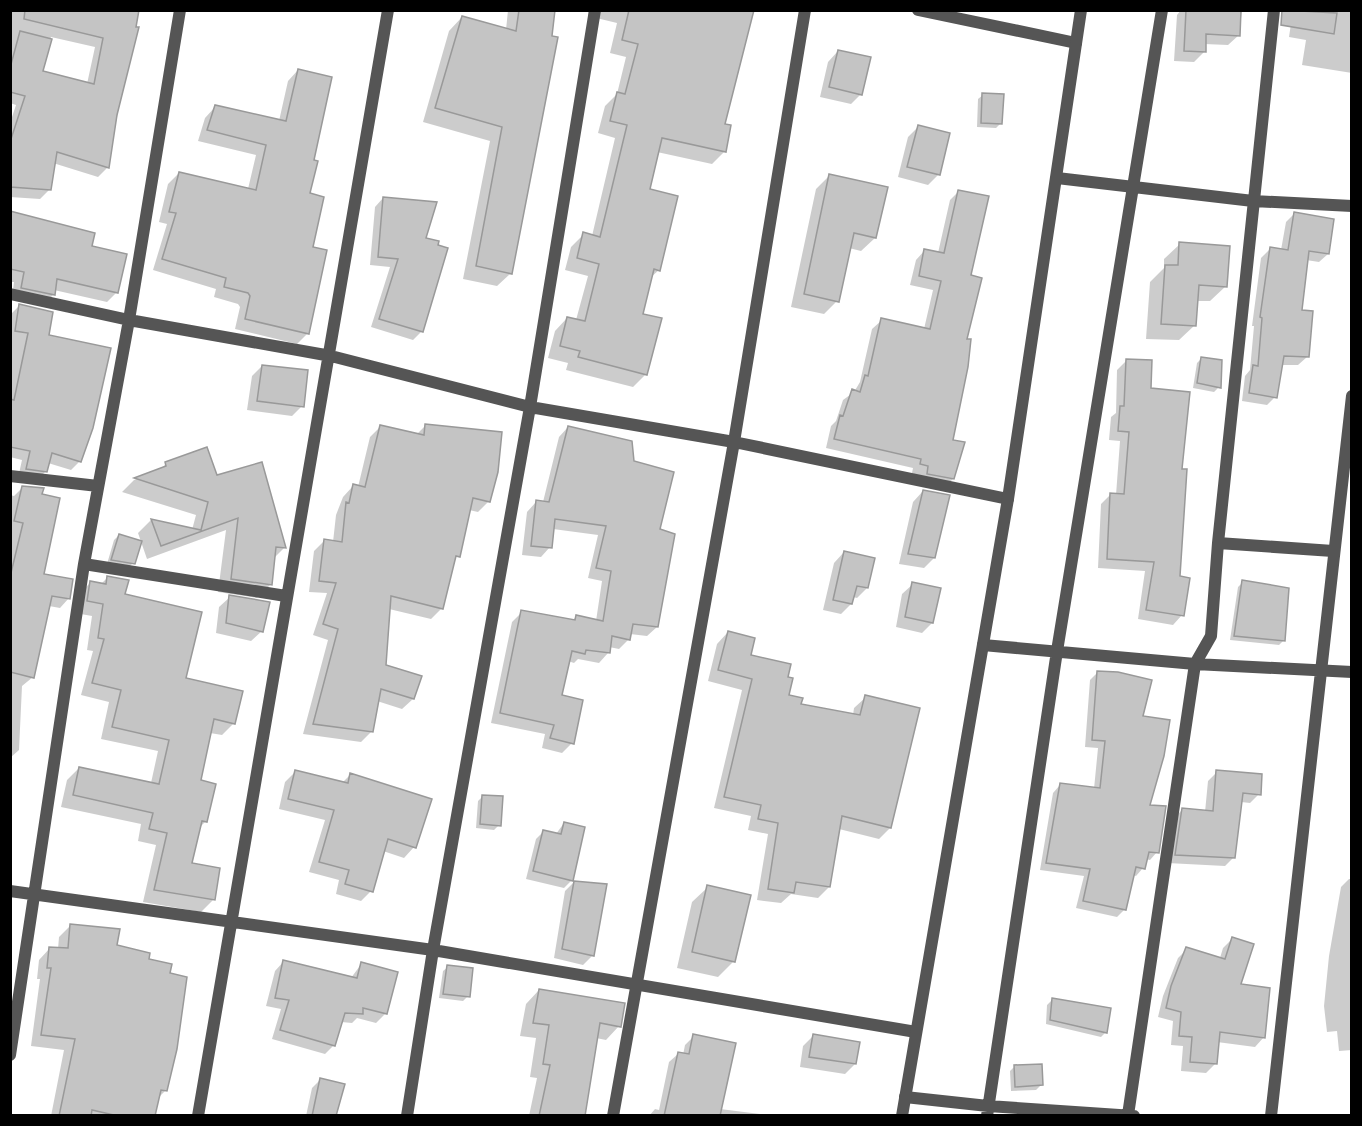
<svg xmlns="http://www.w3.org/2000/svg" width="1362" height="1126" font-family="Quicksand,sans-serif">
  <rect width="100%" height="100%" fill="#fff"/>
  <path fill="#0003" fill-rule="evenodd" d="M10 10H138L107 168 98 177 53 163 50 189 40 199 10 197V123L16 105 10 103ZM51 37 95 47 87 84 41 72Z
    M508 10H554L511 273 497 286 463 279 490 141 423 122 449 31 462 17 506 30Z
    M589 10H752L723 125 724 152 712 164 657 152 648 190 659 270 650 278 641 315 646 374 633 387 566 370 568 363 548 358 555 331 567 318 576 320 588 276 565 270 571 247 584 234 592 236 615 138 598 133 605 106 617 94 626 57 610 53 617 23 588 16Z
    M1181 10H1242L1239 35 1228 45 1204 44V52L1194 62 1174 61 1177 15Z
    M1293 10H1352V73L1302 65 1306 40 1289 37Z
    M838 51 861 94 851 104 820 97 828 62Z
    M298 70 312 161 309 195 311 248 325 251 307 334 297 344 235 329 240 307 238 304 214 297 216 289 153 270 167 224 159 222 168 184 179 173 248 189 256 155 198 141 205 118 215 107 279 121 288 81Z
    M983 95 1001 123 996 128 977 127 978 99Z
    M918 127 939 174 928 185 898 177 908 137Z
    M830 175 875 238 861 251 849 248 837 301 824 314 791 307 816 189Z
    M959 191 969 276 966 340 951 441 953 479 943 488 912 473 913 468 826 448 831 426 836 421 843 400 854 392 860 382 872 329 882 320 924 329 933 290 910 285 916 260 925 250 938 253 950 200Z
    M383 198 424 239 422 331 413 340 371 327 390 267 370 265 375 207Z
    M10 213 90 247 117 292 107 302 54 290 53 295 43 305 12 298 14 282H10Z
    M1294 214 1328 254 1319 262 1306 260 1301 311 1307 357 1298 365H1281L1275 397 1267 405 1242 401 1245 376 1250 370 1254 326H1252L1261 258 1270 249 1281 250 1286 222Z
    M1180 244 1226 286 1210 301H1196L1195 325 1179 340 1146 339 1150 282 1164 268V259Z
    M19 306 48 336 80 461 71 470 48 463 46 471 37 480 18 478 22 460 10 457V315Z
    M1201 359 1219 387 1214 392 1193 388 1197 363Z
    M1127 360 1150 389 1180 470 1178 578 1182 615 1173 625 1138 619 1145 571 1098 568 1101 504 1111 494 1116 495 1120 441 1109 440 1111 417 1116 413 1117 370Z
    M262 366 302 406 292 416 247 410 252 376Z
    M426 425 489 501 478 512 469 510 442 608 431 619 389 609 384 666 420 677 413 699 402 709 377 701 372 731 361 742 303 734 328 640 313 635 327 593 309 592 314 551 324 541 333 542 336 515 343 497 353 486 358 487 370 437 381 426 416 435Z
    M568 427 633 463 658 530 657 627 647 636 630 634 629 639 619 649 609 647 608 653 599 663 578 659 574 663 568 661 560 697 572 743 562 753 542 748 545 734 491 723 512 622 522 612 572 621 576 617 596 621 602 581 588 578 598 535 553 529 550 547 541 557 522 555 527 512 536 502H543L559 437Z
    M166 464 216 477 284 548 273 559 270 585 257 598 218 592 226 530 147 559 138 533 151 520 192 530 196 515 122 492 134 480 159 471Z
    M23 487 42 575 69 598 60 608 49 606 33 677 22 686 19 750 10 758V495L14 496Z
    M923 491 934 558 924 568 899 564 913 502Z
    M119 535 133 563 128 568 107 564 114 540Z
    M844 552 867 588 857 598 853 597 851 604 841 614 823 610 834 563Z
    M107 578 185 679 234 723 222 735 210 733 199 781 206 821 198 829 190 865 213 900 201 912 143 902 156 845 138 841 141 824 61 807 67 780 79 768 151 783 158 751 101 739 109 702 81 695 93 651 87 650 92 616 75 613 78 595 90 583 101 584Z
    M1243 582 1284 640 1279 645 1230 640 1238 587Z
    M913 584 932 623 922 633 896 627 902 594Z
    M230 597 262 631 251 641 216 633 219 607Z
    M728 632 749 656 786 678 788 696 799 705 853 715 854 708 866 697 890 828 879 839 839 829 829 887 818 898 791 894 781 903 757 900 768 834 748 830 751 816 714 808 742 690 708 681 717 644Z
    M1098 672 1141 717 1148 806 1157 852 1150 860 1145 859 1143 868 1136 876 1133 875 1124 910 1117 917 1076 908 1084 876 1040 870 1053 793 1060 785 1094 789 1098 748 1085 747 1090 680Z
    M295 772 342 783 350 775 414 847 404 858 383 851 371 891 361 901 336 894 339 880 309 872 325 820 279 809 285 782Z
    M1217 772 1259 794 1250 803 1241 802 1234 857 1225 866 1167 863 1173 819 1182 810 1205 812 1208 781Z
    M483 796 499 825 494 830 476 828 478 801Z
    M564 823 572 880 564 888 526 879 536 839 544 831 556 834Z
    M1349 879H1352V1050L1339 1051 1337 1031 1327 1032 1324 1006 1329 956 1341 887Z
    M574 882 592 956 583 965 554 958 565 891Z
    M708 887 734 961 718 977 677 968 692 902Z
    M70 926 147 960 166 1090 157 1099 154 1116H51L64 1050 31 1046 40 979H37L39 960 50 948 58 949 59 937Z
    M1232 939 1239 985 1264 1037 1255 1047 1217 1042 1216 1063 1206 1073 1181 1071 1183 1046 1171 1045 1173 1021 1158 1017 1163 996 1178 958 1187 949 1220 958 1223 948Z
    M284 961 351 978 362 963 396 973 385 1014 376 1023 357 1018 352 1023 341 1022 334 1045 325 1054 272 1039 281 1009 266 1006 275 971Z
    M448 967 468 996 463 1001 439 998 443 971Z
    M539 990 619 1026 606 1040 596 1038 583 1116H529L537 1078 530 1077 536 1038 520 1036 526 1004Z
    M1052 1000 1109 1010 1105 1033 1101 1037 1046 1024 1047 1005Z
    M694 1036 720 1109 776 1116H649L655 1109 659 1110 669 1062 678 1054 683 1055 685 1045Z
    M813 1036 855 1064 845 1074 800 1067 803 1046Z
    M1015 1066 1041 1085 1036 1090 1011 1091 1010 1071Z
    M320 1080 335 1116H306L312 1088Z"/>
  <path fill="#c4c4c4" stroke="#999" stroke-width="1.5" d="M25 10H139L136 27H139L117 115 109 168 57 152 51 190 10 187V142L25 96 10 92V68L20 31 52 39 43 71 94 84 103 38 24 19Z
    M519 10H555L552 36 558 37 512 274 476 266 502 127 435 108 462 16 516 31Z
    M629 10H754L725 124 731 125 726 152 662 138 650 189 678 196 660 271 654 269 643 314 662 318 647 375 578 357 580 351 560 346 567 317 585 321 599 264 577 258 583 232 600 237 627 125 610 121 617 92 625 94 638 44 622 40Z
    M1186 10H1241L1240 36 1206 34V52L1184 51Z
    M1282 10 1337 13 1334 34 1281 25Z
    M838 50 871 57 862 95 829 87Z
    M298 69 332 77 314 160 318 161 310 193 324 197 313 247 327 250 309 334 245 319 250 296 248 293 224 287 226 278 162 259 176 213 169 212 179 172 256 190 266 145 207 130 215 105 286 121Z
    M982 93 1004 94 1002 124 981 123Z
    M918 125 950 133 940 175 907 167Z
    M829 174 888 187 876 238 854 233 839 302 804 294Z
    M958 190 989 196 971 275 982 278 967 339H971L968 367 953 440 965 442 954 479 927 474 928 466 920 464 921 459 834 439 840 415 843 416 852 389 860 392 865 375 868 376 881 318 930 329 941 281 919 276 924 249 944 253Z
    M383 197 437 202 426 238 439 241 438 245 448 248 423 332 379 319 398 259 378 257Z
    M10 211 95 233 92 246 127 254 118 293 57 279 55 295 21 288 24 272 10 269Z
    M1294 212 1334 219 1329 254 1309 251 1302 310 1313 311 1309 357 1284 356 1277 398 1249 393 1253 365 1258 366 1262 318 1260 317 1270 247 1288 250Z
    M1179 242 1230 246 1227 287 1199 285 1196 326 1161 324 1165 265H1178Z
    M19 304 53 312 49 335 111 348 93 428 81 462 52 453 47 472 26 469 30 451 10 447V399L14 400 28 333 15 331Z
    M1201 357 1222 360 1221 388 1197 383Z
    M1126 359 1152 360 1151 388 1190 392 1182 469H1187L1180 576 1190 578 1184 616 1146 610 1154 562 1107 559 1110 493 1124 494 1129 432 1118 431 1120 406H1124Z
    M262 365 308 370 304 407 257 401Z
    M425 424 502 432 498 472 490 502 473 498 460 557 456 556 443 609 391 596 386 665 422 676 414 699 381 689 373 732 313 724 338 629 323 624 336 583 319 581 324 539 342 542 346 502 349 503 353 484 365 487 380 425 424 435Z
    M568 426 632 441 634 461 674 472 660 529 675 534 658 627 633 624 630 640 612 636 610 653 586 650 585 654 572 651 562 695 583 700 574 744 550 738 554 725 500 713 521 610 575 620 576 615 603 621 611 571 596 568 606 526 555 519 552 548 531 546 536 500 549 502Z
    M207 447 217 475 262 462 286 548 276 547 272 585 231 579 238 518 161 546 151 519 201 530 208 502 134 478 166 466 165 462Z
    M22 486 44 488 42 494 60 498 44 574 73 579 70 599 52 596 34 678 10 672V577L23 523 14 521Z
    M923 490 950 495 935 558 908 554Z
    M119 534 142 541 135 564 111 560Z
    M844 551 875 558 868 588 857 586 852 604 833 600Z
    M107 576 129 580 125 594 202 612 186 678 243 691 235 724 214 719 201 780 216 784 207 822 202 821 192 863 220 868 215 900 154 890 167 833 149 829 153 813 73 795 79 767 159 784 169 740 112 727 121 690 92 683 104 639 98 638 103 604 87 601 90 581 106 584Z
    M1242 580 1289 588 1285 641 1234 636Z
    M912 582 941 588 933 623 905 617Z
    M229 595 270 602 263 632 226 623Z
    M728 631 755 638 751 655 791 664 788 677 793 678 789 695 803 698 801 704 860 715 865 695 920 708 891 828 842 816 830 887 796 882 794 893 768 889 778 823 758 819 761 805 724 797 752 679 718 670Z
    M1097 671 1118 672 1152 680 1143 716 1170 720 1164 756 1150 805 1166 806 1159 853 1149 852 1145 869 1136 867 1126 910 1083 901 1090 869 1046 863 1060 783 1100 788 1105 741 1092 740Z
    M295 770 348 783 350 773 432 799 416 848 388 839 373 892 345 884 349 870 319 862 334 810 288 799Z
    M1216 770 1262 774 1261 795 1243 793 1235 858 1175 855 1182 808 1213 811Z
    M482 795 503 796 501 826 480 824Z
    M564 822 585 827 573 881 533 871 543 830 561 834Z
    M574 881 607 884 594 956 562 949Z
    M707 885 751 895 735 962 692 952Z
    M70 924 120 929 117 945 150 953 149 959 172 964 170 973 187 977 177 1049 167 1091 161 1090 155 1116H118L92 1110 91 1116H59L75 1039 41 1035 51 968H47L49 947 68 948Z
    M1232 937 1254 944 1241 984 1270 988 1265 1038 1220 1032 1217 1064 1190 1062 1192 1037 1179 1036 1181 1012 1166 1008 1171 986 1186 947 1225 959Z
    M283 960 357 978 361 962 398 972 387 1014 363 1008V1014L345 1013 335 1046 280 1030 289 1000 275 998Z
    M447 965 473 968 470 997 443 994Z
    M539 989 625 1003 621 1027 600 1023 585 1116H539L550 1065 543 1064 549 1025 533 1023Z
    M1052 998 1111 1008 1107 1033 1050 1020Z
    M693 1034 736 1043 720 1116H664L678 1052 689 1054Z
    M813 1034 860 1042 856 1064 809 1057Z
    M1042 1064 1043 1085 1015 1087 1014 1065Z
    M320 1078 345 1084 336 1116H312Z"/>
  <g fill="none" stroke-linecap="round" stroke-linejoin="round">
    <path stroke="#555" stroke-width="12" d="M918 10 1076 43
      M1057 178 1253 201 1352 206
      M10 294 129 320 331 356 530 407 734 442 1008 499
      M10 476 98 486
      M1218 543 1333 551
      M84 564 286 596
      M983 645 1195 664 1352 672
      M10 891 433 950 916 1032
      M10 1055 84 564 129 320 180 10
      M905 1097 988 1106 1134 1116
      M1128 1115 1195 664 1211 636 1218 543 1274 10
      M198 1116C259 747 327 379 388 10
      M407 1116 433 950 530 407 595 10
      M613 1116 734 442 805 10
      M987 1116 1057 651 1162 10
      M1271 1116 1352 396"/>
    <path stroke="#555" stroke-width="12" d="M902 1116 1008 499 1081 10"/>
  </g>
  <rect width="1362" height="1126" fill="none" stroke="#000000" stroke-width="24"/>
</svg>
